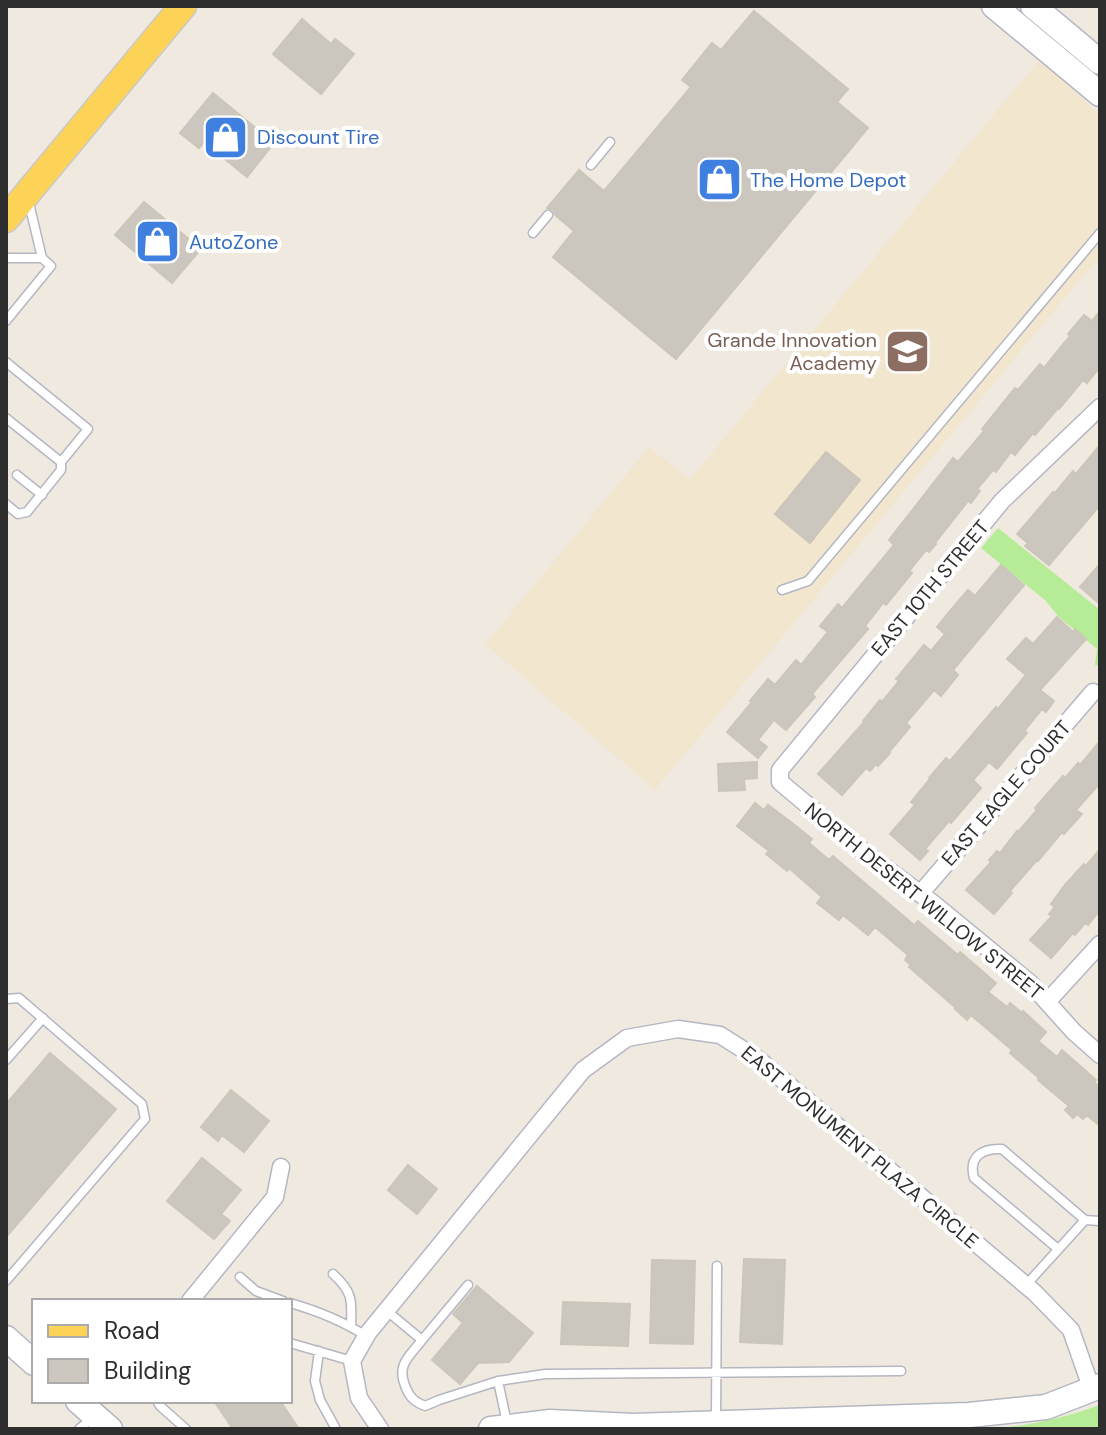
<svg xmlns="http://www.w3.org/2000/svg" width="1106" height="1435" font-family="'DM Sans',sans-serif">
  <rect width="100%" height="100%" fill="#f0e9e0"/>
  <path fill="#f2e6ce" d="M1041 58 1100 116V256L655 790 485 644 649 447 690 479Z"/>
  <path fill="#b6eb98" d="M998 528 1100 610V666L1095 665 1097 649 1058 616 1046 601 981 548Z
    M1100 1405V1429H990C1028 1426 1064 1418 1100 1405Z"/>
  <path fill="#cbc7be" stroke="#ccc5b9" stroke-width="2" d="M754 11 848 89 837 102 868 128 676 359 553 257 574 231 555 215 553 210 547 208 579 170 604 191 691 87 682 80 712 43 721 50Z
    M302 19 331 44 335 39 354 54 321 94 273 54Z
    M213 93 274 143 247 177 204 142 199 148 180 133Z
    M144 202 201 249 172 283 115 235Z
    M1100 311V367L1087 383 1083 380 1059 409 1058 408 1035 435 1033 433 1015 455 1011 452 996 472 993 470 977 489 980 491 971 503 968 501 935 543 936 544 929 552 926 550 909 571 912 573 886 605 883 603 865 626 868 629 812 694 815 697 786 730 774 720 758 740 767 747 758 758 727 732 752 702 750 701 768 679 775 685 796 660 801 665 828 632 820 626 838 604 842 608 894 545 889 540 953 458 958 462 984 431 982 429 1015 388 1018 390 1040 364 1044 368 1070 336 1068 334 1084 315 1092 321Z
    M1100 445V505L1049 565 1025 546 1028 543 1017 534 1053 492 1055 493 1073 471 1076 474Z
    M826 452 860 480 810 543 775 514Z
    M1100 564V604L1080 587Z
    M1001 565 1024 585 953 670 958 675 941 696 934 690 906 723 910 727 889 752 890 753 878 766 876 764 870 771 866 768 842 795 818 774 864 722 863 721 880 700 882 702 899 681 896 679 924 645 931 651 945 634 937 627 950 611 968 590 975 596Z
    M1057 617 1073 632 1075 629 1086 639 1040 690 1054 701 1046 712 1042 709 1024 731 1027 733 997 769 989 762 973 780 981 788 951 823 949 821 925 849 928 851 920 860 890 834 915 805 911 802 930 779 929 778 946 758 950 761 996 707 998 709 1026 675 1007 659 1026 638 1033 644Z
    M1100 741V783L1076 810 1082 814 1064 834 1062 832 1038 861 1037 860 1010 891 1012 893 994 914 966 890 991 862 989 860 997 851 1000 853 1017 831 1018 832 1037 810 1035 808 1063 776 1065 778 1078 763 1080 765Z
    M757 762V778L744 779 745 790 719 791 718 764Z
    M755 803 764 810 768 805 792 823 812 839 809 843 829 860 833 856 914 925 918 921 958 955 960 952 996 983 988 992 1007 1007 1010 1003 1022 1013 1023 1011 1046 1032 1038 1041 1057 1057 1062 1050 1096 1080 1094 1082 1100 1088V1126L1087 1115 1083 1119 1077 1114 1073 1118 1065 1110 1069 1106 1038 1080 1039 1078 1010 1053 1012 1050 971 1015 967 1020 955 1009 956 1008 909 967 911 965 905 960 908 955 875 927 868 935 843 915 839 920 817 903 822 897 789 868 787 871 766 854 769 851 737 826Z
    M1100 849V910L1088 925 1085 923 1075 935 1073 933 1051 958 1030 940 1052 916 1049 914 1055 907 1051 904 1065 885 1084 864 1086 866Z
    M50 1053 116 1109 6 1237V1104Z
    M231 1090 269 1121 244 1152 222 1135 218 1141 201 1127Z
    M202 1158 241 1190 221 1214 230 1221 214 1239 167 1201Z
    M408 1165 437 1189 417 1214 388 1190Z
    M744 1259 785 1260 782 1344 740 1342Z
    M652 1260 695 1261 693 1344 650 1343Z
    M477 1286 533 1333 509 1362 478 1363 460 1384 432 1360 463 1323 453 1314Z
    M563 1302 630 1304 628 1346 561 1344Z
    M214 1401H280L299 1429H233Z"/>
  <g fill="none" stroke-linecap="round" stroke-linejoin="round">
    <defs>
      <path id="lane" d="M591 165 610 142
        M533 233 548 215
        M6 258H42
        M6 321 51 266 42 258 29 203
        M6 362 88 429 61 462V470L27 512 18 514 6 504
        M6 418 61 462
        M17 475 42 495
        M782 590 808 581 1100 233
        M6 999 19 998 142 1104 145 1119 6 1281
        M6 1060 43 1018
        M1058 1249 974 1178C968 1156 983 1148 1002 1149L1085 1220
        M333 1274C353 1292 352 1301 351 1326
        M240 1277 256 1291 283 1301
        M1026 1285 1085 1220 1100 1221
        M290 1303C318 1311 341 1320 366 1336
        M387 1311 422 1340C408 1358 396 1365 406 1388 410 1398 415 1402 425 1406L439 1400 498 1381 545 1374 901 1371
        M422 1340 468 1285
        M290 1343 352 1361
        M319 1351 315 1381 320 1400 336 1429
        M498 1381 507 1423
        M157 1401 160 1406 186 1429
        M716 1421 717 1266
        M79 1429 91 1419"/>
      <path id="street" d="M1100 407 1002 501 780 770V782L854 844 934 904 1030 983 1074 1032 1100 1055
        M920 894 1093 692
        M1047 1002 1100 944
        M190 1301 275 1197 281 1167
        M380 1429 359 1398 352 1361 368 1333 583 1070 627 1038 678 1029 720 1035 758 1059 1035 1293 1071 1330 1092 1390"/>
      <path id="secondary" d="M994 6 1100 94
        M1033 6 1100 62
        M6 1338 34 1363
        M78 1401 110 1429
        M491 1429 550 1422 633 1426 969 1415 1046 1407 1100 1386"/>
      <path id="primary" d="M6 219 183 6"/>
    </defs>
    <use href="#lane" stroke="#b4b7c2" stroke-width="11"/>
    <use href="#street" stroke="#b4b7c2" stroke-width="19"/>
    <use href="#secondary" stroke="#b4b7c2" stroke-width="27"/>
    <use href="#primary" stroke="#c9c9c9" stroke-width="29"/>
    <use href="#lane" stroke="#fff" stroke-width="8"/>
    <use href="#street" stroke="#fff" stroke-width="16"/>
    <use href="#secondary" stroke="#fff" stroke-width="24"/>
    <use href="#primary" stroke="#fdd357" stroke-width="26"/>
  </g>
  <defs>
    <symbol id="shop-square" viewBox="-11 -11 22 22"><rect x="-9" y="-9" width="18" height="18" rx="4" fill="#3f7fe0" stroke="#fff"/><path d="M-5-2.5h2.3a2.7 3.5 0 0 1 5.4 0H5L5.5 6h-11ZM-1.5-2.5h3a1.5 2.3 0 0 0-3 0Z" fill="#fff"/></symbol>
    <symbol id="school-square" viewBox="-11 -11 22 22"><rect x="-9" y="-9" width="18" height="18" rx="4" fill="#8d6e63" stroke="#fff"/><path d="M0-5L7-2L0 1L-7-2ZM-4 1L0 2.5L4 1V4Q0 6-4 4Z" fill="#fff"/></symbol>
  </defs>
  <g fill-rule="evenodd">
    <use href="#shop-square" x="200" y="112" width="51" height="51"/>
    <use href="#shop-square" x="694" y="154" width="51" height="51"/>
    <use href="#shop-square" x="132" y="216" width="51" height="51"/>
    <use href="#school-square" x="882" y="326" width="51" height="51"/>
  </g>
  <g text-anchor="middle" dominant-baseline="central" stroke-width="8" stroke-linejoin="round" paint-order="stroke">
    <g font-size="20" fill="#366cbe" stroke="#fff" text-anchor="start">
      <text x="257" y="137">Discount Tire</text>
      <text x="750" y="180">The Home Depot</text>
      <text x="189" y="242">AutoZone</text>
    </g>
    <g font-size="20" fill="#785e54" stroke="#fff" text-anchor="end">
      <text x="877" y="340">Grande Innovation<tspan x="877" dy="23">Academy</tspan></text>
    </g>
    <g font-size="20" fill="#2e2e2e" stroke="#fff">
      <text transform="translate(930 588) rotate(-50)">EAST 10TH STREET</text>
      <text transform="translate(1006 793) rotate(-49)">EAST EAGLE COURT</text>
      <text transform="translate(924 901) rotate(39)">NORTH DESERT WILLOW STREET</text>
      <text transform="translate(860 1147) rotate(40)">EAST MONUMENT PLAZA CIRCLE</text>
    </g>
  </g>
  <rect width="1106" height="1435" fill="none" stroke="#2e2e2e" stroke-width="16"/>
  <rect x="32" y="1299" width="260" height="104" fill="#ffffff" stroke="#ababab" stroke-width="2"/>
  <rect x="48" y="1325" width="40" height="12" fill="#fdd357" stroke="#ababab" stroke-width="2"/>
  <text x="104" y="1339" font-size="24" fill="#2e2e2e">Road</text>
  <rect x="48" y="1359" width="40" height="24" fill="#cbc7be" stroke="#ababab" stroke-width="2"/>
  <text x="104" y="1379" font-size="24" fill="#2e2e2e">Building</text>
</svg>
